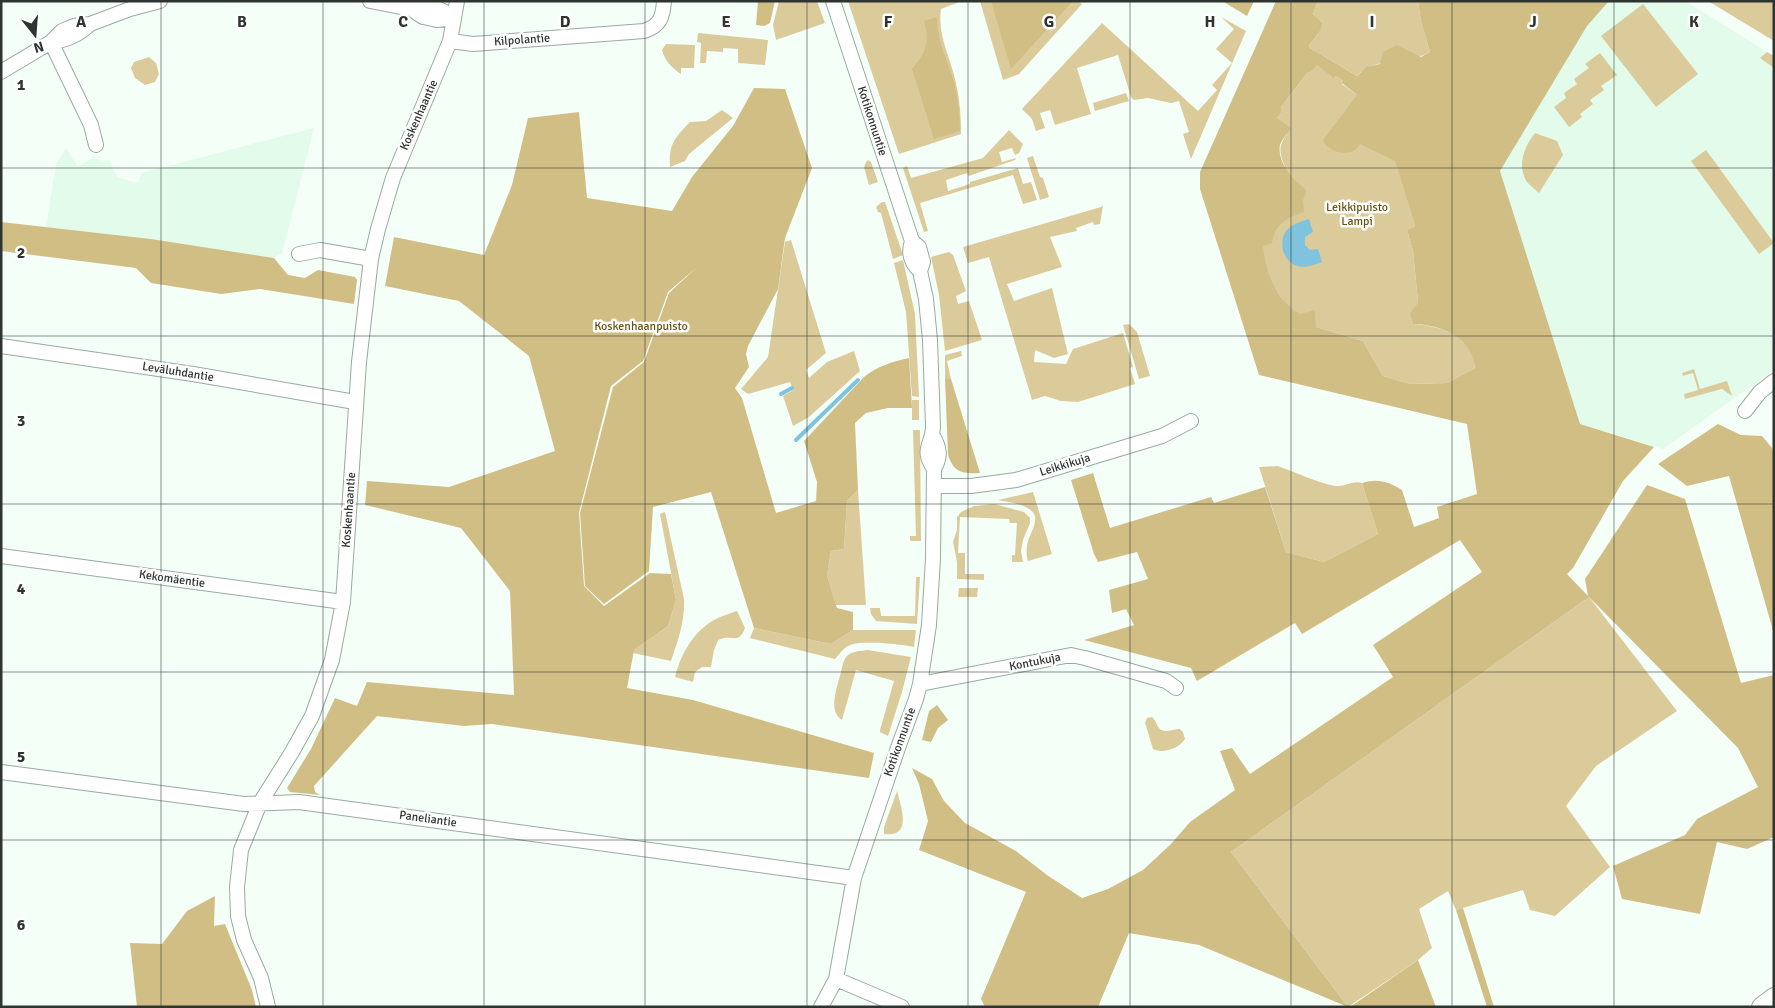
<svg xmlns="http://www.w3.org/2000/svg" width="1775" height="1008" font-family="Signika,sans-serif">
  <rect width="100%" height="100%" fill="#f4fff8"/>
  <path fill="#e2fbeb" d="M1609 1H1685L1774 56V370L1663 449 1580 424 1500 171 1587 26Z
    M314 128 282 253 274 258 151 239 46 227 56 164 66 148 78 167 93 158 104 161 109 159 117 177 138 183 141 173Z"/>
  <path fill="#dbcb9b" d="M779 1H817L825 23 776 40 773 25Z
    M848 1H962L941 9C937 36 951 58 956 83 960 100 961 117 961 134L899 154Z
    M980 1H1079L1082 4 1019 74 1003 80Z
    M1318 1H1418L1421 22 1430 52C1408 65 1374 56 1357 76L1310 48 1309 45 1321 30 1323 23 1313 14Z
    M1708 1H1774V41Z
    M1643 4 1698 74 1656 107 1601 36Z
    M1221 17 1246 31 1191 159 1183 134 1189 132 1179 101 1171 103 1148 98 1134 100 1131 97 1118 55 1077 68 1091 114 1055 125 1050 110 1040 113 1045 128 1036 131 1032 119 1022 109 1102 23 1198 111 1217 90 1212 85 1232 63 1216 49 1234 29Z
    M698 33 768 40 765 65 738 63V49L723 48V52L707 51 706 63H700L701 43 697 42Z
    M666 44 695 45 694 68H681V74C672 68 665 61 662 50Z
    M1767 52 1774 56V68L1760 58Z
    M1600 53 1617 75 1601 86 1604 90 1590 100 1593 104 1580 114 1582 117 1569 127 1554 107 1566 98 1564 93 1577 84 1574 79 1589 68 1585 64Z
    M149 57 156 63 159 74 155 82 145 85 135 78 131 68 134 62Z
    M1317 64 1334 77 1336 76 1344 82 1342 84 1357 95 1367 129 1395 160 1415 226 1407 230 1413 251 1418 302 1411 314 1413 324C1434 325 1466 333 1473 356 1475 359 1474 365 1475 368L1447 383 1410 384 1383 376 1363 341 1316 327 1288 307 1271 283 1265 264 1261 236 1286 169C1280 155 1277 147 1287 134L1277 118 1281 113V107L1308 72H1311Z
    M1126 93 1129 101 1095 111 1093 103Z
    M722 110 733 118 689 154 685 161 670 167C668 145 675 137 690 122L706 121Z
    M1009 130 1023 144 1019 153 1015 155 1012 148 999 152 1002 162 1016 158 1015 160 969 176 967 173 946 180 948 191 970 184V182L1018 168 1023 184 1031 182 1037 200 1023 204 1013 175 920 203 928 231 924 232 903 168 907 166 911 178 983 158Z
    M1535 133 1557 141 1563 155 1539 193C1535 189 1530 186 1527 182 1516 165 1525 146 1535 133Z
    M1706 150 1774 243 1759 254 1691 161Z
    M1033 156 1040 177 1043 178 1049 197 1040 200 1027 158Z
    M868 160 871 162 878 182 869 185 864 167 866 162Z
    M882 202H885L903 255 893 259 881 213 878 212 876 207Z
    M1103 205 1100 224 1094 225 1093 222 1076 228 1077 231 1050 237 1062 267 1007 284 1014 301 1052 288 1068 354 1054 358 1035 350 1034 362 1066 364 1073 349 1123 333 1133 367 1130 368 1135 384 1078 402 1061 401 1045 396 1032 400 989 257 968 263 963 247 1101 207Z
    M791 240 826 353 806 370 809 378 827 362 854 351 860 371 809 417 793 426 783 396 793 390 790 382 748 394 741 389 768 357 785 242Z
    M949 252 953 255 966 291 956 296 958 304 969 301 982 340 945 351 939 295 931 257Z
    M903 260 915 314 919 397 912 396 906 312 894 263Z
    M1129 324 1137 332 1150 376 1139 379 1123 325Z
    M961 351 962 356 947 361 951 379H945V355Z
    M1694 369 1700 389 1727 381 1732 396 1722 389 1685 399 1684 394 1698 390 1693 373 1683 376 1682 373Z
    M912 400H919V420H912Z
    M913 430H920L921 541H910V536H916Z
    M1278 466C1297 473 1316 482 1335 486 1344 487 1353 480 1362 483L1378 534 1324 562 1286 552 1259 467Z
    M858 490 866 605H836L827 575 831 551 844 549 847 501Z
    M1033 492 1052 554 1028 561C1026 555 1026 548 1028 541 1031 531 1042 516 1029 509 1020 503 1007 502 998 500Z
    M994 504 1024 512 1030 518V523L1023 540 1021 551 1023 562H1012V555H1015L1017 523H1010L1009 519 960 517 958 553H965V574H984V580L957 579V562L953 542 957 530V517L961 512 974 506Z
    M665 512 684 599C685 622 678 640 671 661L633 653 634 650 668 626 676 600 660 514Z
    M916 577H920L917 624 876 621 871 614 870 608H880L881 616H915Z
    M959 588H978L977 597H958Z
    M1589 597 1677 711 1596 766 1566 806 1610 867 1555 916 1530 910 1523 890 1456 910 1448 891 1419 909 1432 948 1418 960 1348 1007 1231 852Z
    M737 611 745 628C738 646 732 633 718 640L714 650 711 667H702L695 672 693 682 675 677C681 654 693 632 714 620 721 616 729 614 737 611Z
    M754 628 831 644 853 630H916L914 647C902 644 864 641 853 644 845 646 840 653 835 659L750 638Z
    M868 650 911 657 902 692 888 736 880 732V730L894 681 856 670 842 720C827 711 838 685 841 672 842 668 843 661 846 657 851 651 860 651 868 650Z
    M1152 717C1156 720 1156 724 1159 728 1164 734 1173 729 1180 729L1183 732 1185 739C1179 749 1162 754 1153 749L1145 723 1147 718Z
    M897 791C901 807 913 838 884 834V827Z"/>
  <path fill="#d1be85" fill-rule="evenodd" d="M758 1H775L770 23 764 26 756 25Z
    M991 1H1071L1072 2 1011 69Z
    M1222 1H1254L1247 16Z
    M1276 1H1318L1313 14 1323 23 1321 30 1309 45 1310 48 1357 76 1366 67 1380 64 1383 52 1397 45 1421 57 1430 52 1421 22 1418 1H1609L1587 26 1500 171 1580 424 1654 447 1623 481 1573 568 1567 574 1588 596 1585 579 1647 485 1685 499 1741 683 1774 675V837L1747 849 1717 842 1700 914 1622 899 1613 866 1685 835 1697 819 1758 787 1738 748 1589 597 1231 852 1348 1007 1199 945 1129 933 1098 1007H985L981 999 1026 892 919 850 928 821 919 784 912 768 932 779 944 801 965 823 1016 851 1047 875 1082 898 1108 889 1143 870 1171 844 1190 822 1235 790 1220 751 1232 748 1250 774 1393 677 1373 645 1482 572 1460 540 1302 634 1295 623 1197 681 1191 668 1084 640 1134 625 1126 609 1112 613 1109 590 1148 579 1137 552 1098 562 1094 554 1071 480 1093 473 1110 528 1211 497 1214 503 1265 487 1286 552 1324 562 1378 534 1362 483C1378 478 1389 482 1402 490L1414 527 1439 518 1437 507 1477 494 1467 424 1259 375 1200 189V172ZM1317 65 1334 78 1336 76 1343 81 1342 83 1357 95 1323 140C1326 150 1342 155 1351 152 1355 151 1358 147 1360 144L1395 161 1415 226 1407 230 1413 251 1418 302 1410 314 1413 324C1441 325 1472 336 1475 368L1447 383 1410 384 1383 376 1363 341 1316 327 1315 310 1300 314C1275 299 1266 273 1263 246L1272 243C1275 223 1287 218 1304 212L1303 200 1306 193C1305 187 1303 187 1299 184 1289 175 1277 159 1280 145 1282 139 1288 133 1291 128L1277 118 1281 113V107L1308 72H1311Z
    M937 17C936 41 949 62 955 85 958 100 960 116 960 131L934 139 912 69C926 53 930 42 924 21Z
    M754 88 785 89 812 168 785 238 778 289 748 346 746 354 749 367 735 388 742 398 776 513 816 501 817 482 804 441 864 377C877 366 892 362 909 358L912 408H888L866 413 855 423 858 490 847 501 844 549 831 551 827 575 837 608 853 612V630L831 644 754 628 711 492 653 507 649 571 604 604 585 586 580 513 613 387 644 362 669 293 697 267 668 292 643 361 611 386 579 513 584 586 604 606 650 573 671 574 676 600 668 626 634 650 627 688 693 700 874 753 869 778 492 724 464 726 377 716 314 786 315 792 320 795 290 792 287 788 311 749 335 698 357 706 367 682 514 695 510 591 461 528 365 505 367 481 449 487 555 451 529 356 459 301 385 286 394 237 484 255 512 185 528 118 579 112 587 198 672 211 692 177 733 126Z
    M1 222 151 239 274 258 288 275 305 278 318 270 355 277 357 280 354 304 260 289 221 294 151 283 136 268 1 251Z
    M945 379H951L980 473C963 474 954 473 948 455Z
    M1718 424 1741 435 1762 436 1772 448 1774 455V634L1729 476 1687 486 1658 464Z
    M937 705 948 720 938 728 931 742 922 740 929 711Z
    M215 896 214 926 225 924 252 990 256 1007H137L130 943 162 944 187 911Z
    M1463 908 1494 1007H1487L1456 910Z
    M1418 960 1436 1007H1350Z"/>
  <path fill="#80c3de" d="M1309 219 1313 232 1305 237V245L1310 250 1318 249 1322 262C1316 264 1309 267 1302 267 1285 266 1276 243 1287 230 1293 223 1301 222 1309 219Z"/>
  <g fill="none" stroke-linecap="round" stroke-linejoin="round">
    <path stroke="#80c3de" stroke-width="4" d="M781 394 792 388
      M796 440 858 380"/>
    <defs>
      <path id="minor" d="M370 1 411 9 423 17 437 20 454 18
        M833 1 912 241 919 247 923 262 920 271 926 299 930 340 933 426C933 445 920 448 934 469
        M411 9C432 4 437 6 454 18
        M450 41 473 44 644 31C660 26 663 17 664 1
        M51 42 91 125 96 145
        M51 42C68 40 78 35 90 24
        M1 72 51 42 62 31 69 28 74 26 90 24 130 9 160 1
        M912 241C908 253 910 262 920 271
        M299 254 320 250 371 259
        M1 346 193 374 355 402
        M1745 411 1760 392 1774 381
        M934 486H971L1016 480 1162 436 1191 421
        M1 556 343 602
        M920 684 1071 655 1085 658 1166 681 1176 688
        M1 772 244 804 299 802 854 878
        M836 979 902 1007
        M268 1007 261 978 244 940 238 916 237 887 241 850 260 803 292 752 312 716 332 660 343 602 359 362 371 259 378 229 393 178 450 41 457 1
        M821 1007 836 979 854 878 899 745 916 699 920 684 929 625 933 558 934 469C941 457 940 448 933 436"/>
      <path id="major" d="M1761 1007 1774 997"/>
    </defs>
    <use href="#minor" stroke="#99aaa0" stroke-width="16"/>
    <use href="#major" stroke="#99aaa0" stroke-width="20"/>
    <use href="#minor" stroke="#fff" stroke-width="14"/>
    <use href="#major" stroke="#fff" stroke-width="18"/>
  </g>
  <path fill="none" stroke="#2e3430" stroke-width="1" stroke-opacity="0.55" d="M161 1V1007M323 1V1007M484 1V1007M645 1V1007M807 1V1007M968 1V1007M1130 1V1007M1291 1V1007M1452 1V1007M1614 1V1007M1 168H1774M1 336H1774M1 504H1774M1 672H1774M1 840H1774"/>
  <g text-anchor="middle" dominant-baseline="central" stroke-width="5" stroke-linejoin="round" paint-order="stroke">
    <g font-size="12" fill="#2e3430" stroke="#fff">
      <text transform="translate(522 40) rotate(-4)">Kilpolantie</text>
      <text transform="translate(419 115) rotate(-66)">Koskenhaantie</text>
      <text transform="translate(872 121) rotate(72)">Kotikonnuntie</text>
      <text transform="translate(178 372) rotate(9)">Leväluhdantie</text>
      <text transform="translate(1065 465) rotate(-17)">Leikkikuja</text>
      <text transform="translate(349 510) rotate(-86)">Koskenhaantie</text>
      <text transform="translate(172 579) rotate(8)">Kekomäentie</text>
      <text transform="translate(1035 662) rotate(-11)">Kontukuja</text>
      <text transform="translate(900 742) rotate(-70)">Kotikonnuntie</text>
      <text transform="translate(428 819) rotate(8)">Paneliantie</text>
    </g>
    <g font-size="12" fill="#695612" stroke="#fff">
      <text x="1357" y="207">Leikkipuisto<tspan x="1357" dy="14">Lampi</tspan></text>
      <text x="641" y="326">Koskenhaanpuisto</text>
    </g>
  </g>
  <g font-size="16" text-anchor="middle" font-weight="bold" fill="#2e3430" stroke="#fff" stroke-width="5" stroke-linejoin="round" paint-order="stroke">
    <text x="81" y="27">A</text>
    <text x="242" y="27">B</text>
    <text x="403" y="27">C</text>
    <text x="565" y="27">D</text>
    <text x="726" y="27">E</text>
    <text x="888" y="27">F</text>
    <text x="1049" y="27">G</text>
    <text x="1210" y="27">H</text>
    <text x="1372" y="27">I</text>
    <text x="1533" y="27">J</text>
    <text x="1694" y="27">K</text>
    <text x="21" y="90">1</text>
    <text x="21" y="258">2</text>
    <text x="21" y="426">3</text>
    <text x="21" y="594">4</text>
    <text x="21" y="762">5</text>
    <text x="21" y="930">6</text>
  </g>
  <rect width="1775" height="1008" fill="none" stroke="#2e3430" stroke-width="5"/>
  <g transform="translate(35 35) rotate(163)" stroke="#ffffff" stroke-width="4" paint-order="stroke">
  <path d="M0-4L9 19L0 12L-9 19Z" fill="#2e3430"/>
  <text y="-8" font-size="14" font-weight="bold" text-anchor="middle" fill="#2e3430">N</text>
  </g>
</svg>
